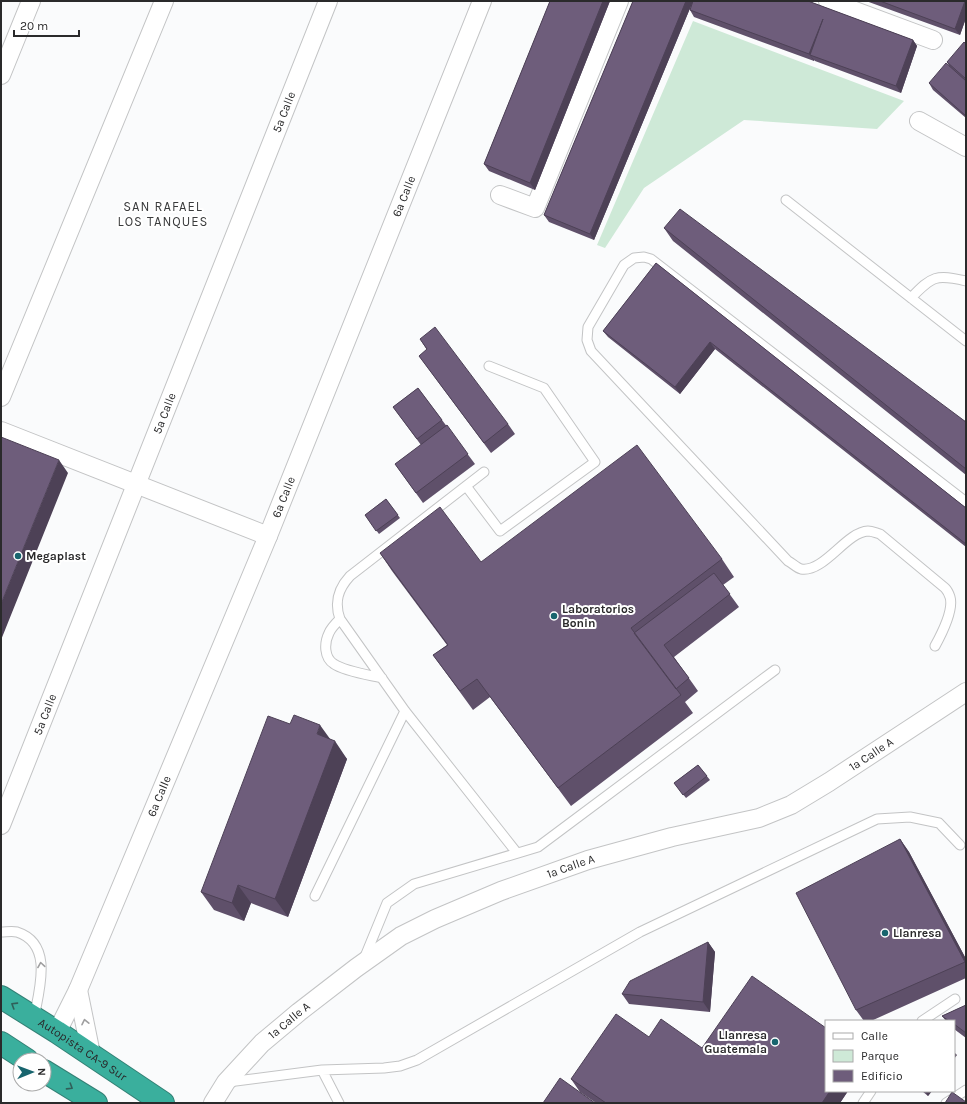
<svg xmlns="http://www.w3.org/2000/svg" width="967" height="1104" font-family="Karla,sans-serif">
  <rect width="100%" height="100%" fill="#fafbfc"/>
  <path fill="#cee9d7" d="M693 21 904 101 877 129 744 120 644 188 605 248 597 245Z"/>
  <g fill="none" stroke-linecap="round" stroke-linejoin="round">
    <defs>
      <path id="lane" d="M786 200 966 341
        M911 298C932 276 936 274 966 281
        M484 472 350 576C338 589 334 602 340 619L405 711 517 853
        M466 486 500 531 595 462 544 388 489 366
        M340 619C336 623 331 628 329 633 324 643 324 658 334 664 344 671 369 675 382 678
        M935 646C941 635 954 610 950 597 949 594 947 590 945 588L880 534C876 533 872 531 868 531 846 532 824 573 801 569 797 568 792 563 788 561L591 351 587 340 588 327 624 265 634 258 644 257 651 259 966 502
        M315 896 405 711
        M1 932C6 932 12 931 17 932 54 944 39 990 34 1018
        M364 959 387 903 414 884 538 847 775 670
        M922 1021 955 999
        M322 1070 339 1103
        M228 1082 322 1070 384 1068 400 1066 417 1060 640 932 877 819 910 817 939 823 960 845
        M863 1103 871 1091
        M946 1103 966 1090"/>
      <g id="street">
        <path d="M828 1 933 40"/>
        <path d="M1 75 31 1"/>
        <path d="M919 121 966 147"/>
        <path d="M500 195 535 208 619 1"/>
        <path d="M1 397 164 1"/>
        <path d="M1 431 268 536"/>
        <path id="s1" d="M1 825 328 1"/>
        <path d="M78 990 91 1054"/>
        <path id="s2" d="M57 1032 78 990 268 536 482 1"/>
        <path id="s3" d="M213 1103 226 1082 262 1043 299 1012 356 968 401 936 435 919 501 891 588 860 672 837 759 818 791 805 829 782 966 692"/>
      </g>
      <g id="highway">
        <path id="s4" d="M1 997 57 1032 163 1103"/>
        <path d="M1 1043 27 1060"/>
        <path d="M44 1071 96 1103"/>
      </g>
    </defs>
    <use href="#lane" stroke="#c3c4c5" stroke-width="11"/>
    <use href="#street" stroke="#c3c4c5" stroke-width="20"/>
    <use href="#highway" stroke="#348075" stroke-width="24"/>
    <use href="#lane" stroke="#fff" stroke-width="9"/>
    <use href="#street" stroke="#fff" stroke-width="18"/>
    <use href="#highway" stroke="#3aaf9d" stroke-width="22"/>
  </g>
  <path fill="#5f506a" d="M550 1H610L535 190 489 171 484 164Z
    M633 1H808L913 40 917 46 901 93 815 61 814 60V61L694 17 690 10 691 6 594 240 549 222 544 215Z
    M866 1H966V18L960 35Z
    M966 44V118L933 90 929 83 949 66 947 62Z
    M664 228 966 422V475L673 241Z
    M656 263 966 508V547L715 349 680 394 608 337 603 331Z
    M420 339 508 424 515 434 491 453 419 356 427 350Z
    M418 388 475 464 423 503 395 464 421 445 393 407Z
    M386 499 400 518 379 534 365 515Z
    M380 553 481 562 722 559 734 577 723 585 739 607 674 657 698 691 685 702 693 713 571 806 490 697 473 710 433 655 447 645 392 571Z
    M330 739 347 759 288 917 251 903 244 921 214 910 201 892Z
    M698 765 710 780 686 798 674 783Z
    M900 839 909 852 966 959V978L871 1021H864L856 1010Z
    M708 942 715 952 710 1012 629 1004 622 994Z
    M966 1005V1038L954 1029V1021H946L942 1016Z
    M649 1037 702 1048 826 1091H848L840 1103H596L580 1092 571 1079Z
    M922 1091H932L928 1096Z"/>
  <path fill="#4d4156" d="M603 1H610L535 190 530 183Z
    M686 1H693L594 240 590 234Z
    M965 1H966V18L960 35 955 29Z
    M823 19 810 55 814 60V61L809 54Z
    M913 40 917 46 901 93 896 86Z
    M710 342 715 349 680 394 675 387Z
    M59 460 68 473 1 640V604Z
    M320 725 333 743 317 734Z
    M335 741 347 759 288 917 275 899Z
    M900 839 909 852 966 959V963Z
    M238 885 251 903 244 921 232 903Z
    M708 942 715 952 710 1012 703 1002Z
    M954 1052 957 1055 954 1059Z
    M830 1091H848L840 1103H822Z
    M925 1091H932L928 1096Z"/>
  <path fill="#6e5d7b" stroke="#4d4156" d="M550 1H603L530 183 484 164Z
    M633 1H686L590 234 544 215Z
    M693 1H808L913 40 896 86 810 55 823 19 809 54 690 10Z
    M880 1H965L955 29Z
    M964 42 966 44V79L947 62Z
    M946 63 966 81V116L929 83Z
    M680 209 966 422V469L664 228Z
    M656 263 966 508V544L710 342 675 387 603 331Z
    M435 327 508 424 484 443 419 356 427 349 420 339Z
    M418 388 442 420 417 439 393 407Z
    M447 425 468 454 416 493 395 464Z
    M1 437 59 460 1 604Z
    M637 445 722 559 631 628 681 695 558 788 477 679 460 691 433 655 448 645 380 553 440 507 481 562Z
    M386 499 398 515 376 531 365 515Z
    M714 573 730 594 664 645 689 678 676 689 634 633Z
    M294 715 320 725 317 734 335 741 275 899 238 885 232 903 201 892 268 716 290 724Z
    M698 765 707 776 683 795 674 783Z
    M900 839 965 962 856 1010 796 893Z
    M708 942 703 1002 622 994 630 981Z
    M752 976 826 1028V1091H830L822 1103H606L571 1079 616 1014 649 1037 661 1019 702 1048Z
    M966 1005V1033L954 1024V1021H949L942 1016Z
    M560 1078 595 1103H543Z
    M952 1092 966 1102V1103H945Z"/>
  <defs><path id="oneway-chevron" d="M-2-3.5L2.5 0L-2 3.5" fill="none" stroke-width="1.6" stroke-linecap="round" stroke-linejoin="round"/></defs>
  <g stroke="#9f9fa0">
    <use href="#oneway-chevron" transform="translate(41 965) rotate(-99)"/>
    <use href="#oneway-chevron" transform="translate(85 1022) rotate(-102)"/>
  </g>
  <g stroke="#305f59">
    <use href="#oneway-chevron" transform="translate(14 1005) rotate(-148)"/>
    <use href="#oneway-chevron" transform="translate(70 1087) rotate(32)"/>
  </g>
  <g fill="#18656e" stroke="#fff" stroke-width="1.5">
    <circle cx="18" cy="556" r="4"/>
    <circle cx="554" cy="616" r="4"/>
    <circle cx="885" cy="933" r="4"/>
    <circle cx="775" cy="1042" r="4"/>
  </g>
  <g text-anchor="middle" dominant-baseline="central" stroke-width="4" stroke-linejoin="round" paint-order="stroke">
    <g font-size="12" fill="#2a2a2b" stroke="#fff">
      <text stroke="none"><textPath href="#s1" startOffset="767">5a Calle</textPath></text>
      <text stroke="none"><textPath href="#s2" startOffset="905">6a Calle</textPath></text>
      <text stroke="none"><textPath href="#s1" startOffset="443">5a Calle</textPath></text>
      <text stroke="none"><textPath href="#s2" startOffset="581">6a Calle</textPath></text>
      <text stroke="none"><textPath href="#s1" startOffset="119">5a Calle</textPath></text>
      <text stroke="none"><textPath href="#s3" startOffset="761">1a Calle A</textPath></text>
      <text stroke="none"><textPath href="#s2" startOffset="257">6a Calle</textPath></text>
      <text stroke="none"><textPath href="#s3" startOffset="437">1a Calle A</textPath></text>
      <text stroke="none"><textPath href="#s3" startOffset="113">1a Calle A</textPath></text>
      <text stroke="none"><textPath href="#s4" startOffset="97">Autopista CA-9 Sur</textPath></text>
    </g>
    <g font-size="12" font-weight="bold" fill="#2a2a2b" stroke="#fff" text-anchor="start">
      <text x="26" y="556">Megaplast</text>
      <text x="562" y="609">Laboratorios<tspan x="562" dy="14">Bonin</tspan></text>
      <text x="893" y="933">Llanresa</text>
      <text x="767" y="1035" text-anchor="end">Llanresa<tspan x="767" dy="14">Guatemala</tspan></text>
    </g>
    <g font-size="13" letter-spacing="1" fill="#3a3b3c" stroke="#fff">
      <text x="163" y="206">SAN RAFAEL<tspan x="163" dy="15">LOS TANQUES</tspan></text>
    </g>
  </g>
  <rect width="967" height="1104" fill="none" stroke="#2a2a2b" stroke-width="4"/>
  <rect x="825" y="1020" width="130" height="72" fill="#ffffff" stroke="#aaaaaa"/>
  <rect x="833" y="1033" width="20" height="6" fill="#ffffff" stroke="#aaaaaa"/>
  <text x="861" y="1040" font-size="12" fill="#2a2a2b">Calle</text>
  <rect x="833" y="1050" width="20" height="12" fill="#cee9d7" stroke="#aaaaaa"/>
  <text x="861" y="1060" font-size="12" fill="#2a2a2b">Parque</text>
  <rect x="833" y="1070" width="20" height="12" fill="#6e5d7b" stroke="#aaaaaa"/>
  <text x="861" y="1080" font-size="12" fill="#2a2a2b">Edificio</text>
  <g transform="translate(32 1072) rotate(89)"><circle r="19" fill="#ffffff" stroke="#aaaaaa"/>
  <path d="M0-3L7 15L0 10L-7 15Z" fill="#18656e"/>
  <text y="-6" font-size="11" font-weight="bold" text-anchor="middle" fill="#2a2a2b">N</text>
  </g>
  <path d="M14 30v6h65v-6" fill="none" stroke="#2a2a2b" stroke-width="2"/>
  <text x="20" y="30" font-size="12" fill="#2a2a2b" stroke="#ffffff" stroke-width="3" paint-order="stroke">20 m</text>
</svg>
